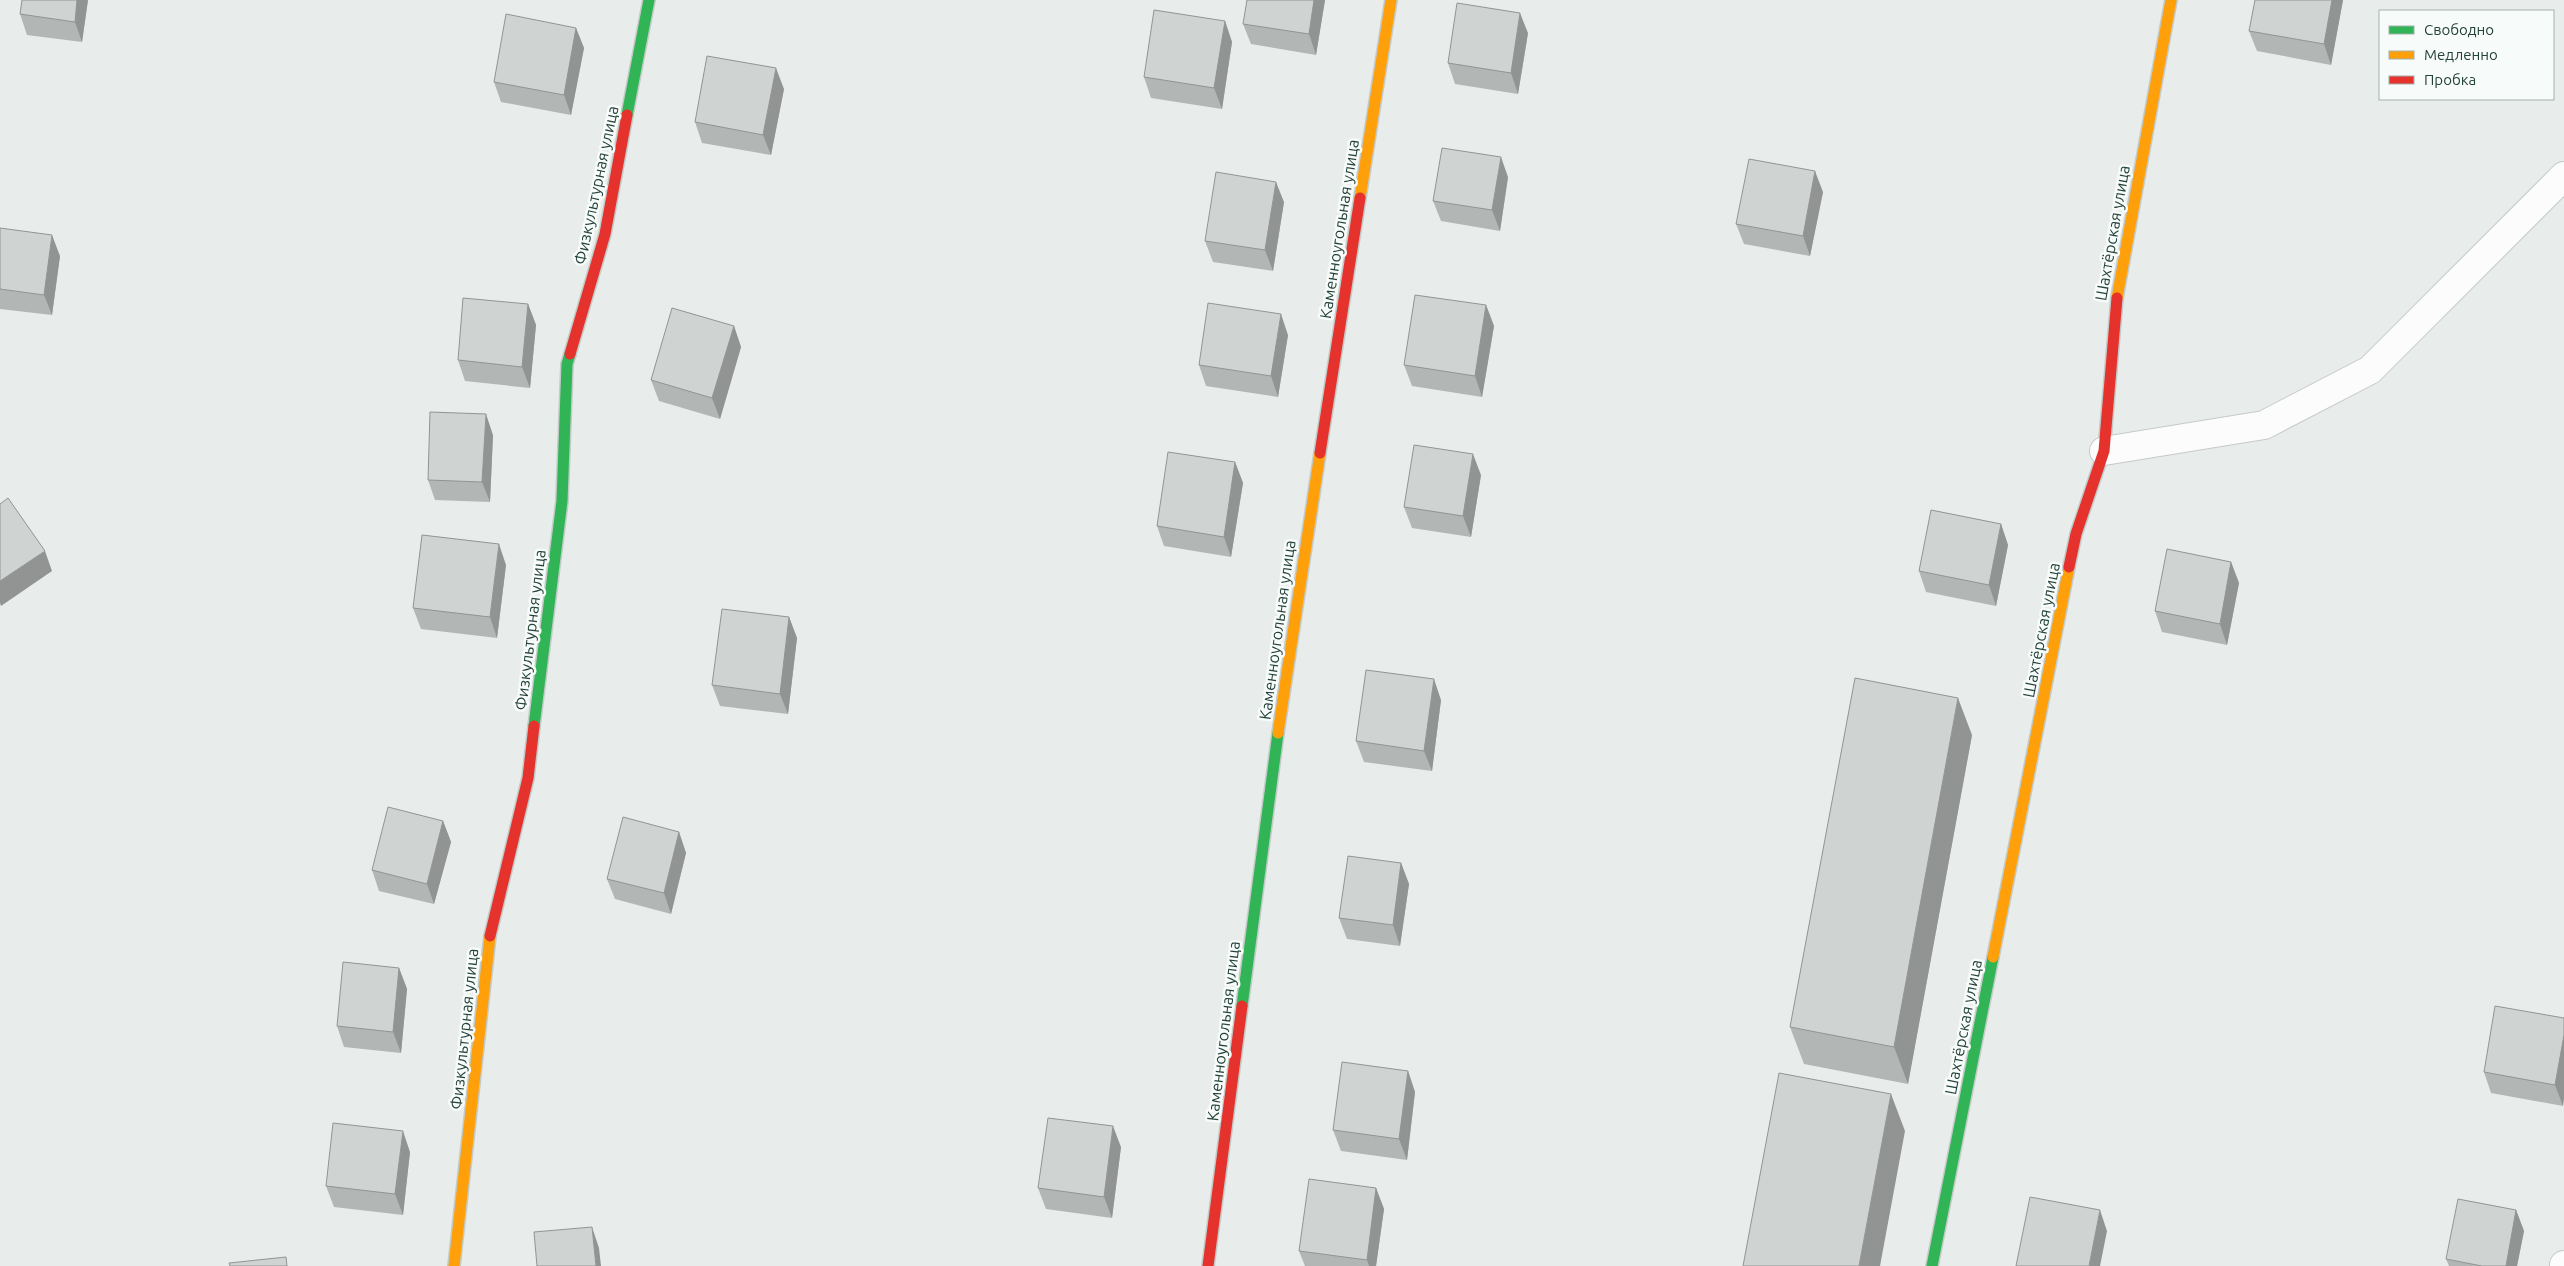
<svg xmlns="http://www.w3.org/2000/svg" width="2564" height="1266" font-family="Ubuntu,sans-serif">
  <rect width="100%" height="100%" fill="#e8edeb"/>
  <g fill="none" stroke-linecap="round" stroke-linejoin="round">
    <defs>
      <path id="street" d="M2104 451 2264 425 2370 370 2564 176
        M2564 1266V1265"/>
      <path id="fast" d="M627 115 649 0
        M534 726 562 501 567 364 570 354
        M1242 1006 1278 733
        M1932 1266 1993 957"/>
      <path id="slow" d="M1360 198 1391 0
        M2117 298 2171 0
        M1278 733 1320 453
        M1993 957 2069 567
        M454 1266 490 936"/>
      <path id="jam" d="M570 354 605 234 627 115
        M1320 453 1360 198
        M2069 567 2076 534 2104 451 2117 298
        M490 936 528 778 534 726
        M1208 1266 1242 1006"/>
    </defs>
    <use href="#street" stroke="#c5cac8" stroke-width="30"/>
    <use href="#fast" stroke="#c3cbc8" stroke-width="14"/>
    <use href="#slow" stroke="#c3cbc8" stroke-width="14"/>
    <use href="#jam" stroke="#c3cbc8" stroke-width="14"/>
    <use href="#street" stroke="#fcfcfc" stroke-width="28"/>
    <use href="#fast" stroke="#30b455" stroke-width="11"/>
    <use href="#slow" stroke="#ff9f0a" stroke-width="11"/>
    <use href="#jam" stroke="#e5322d" stroke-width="11"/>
  </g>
  <path fill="#b2b6b5" d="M88 0 82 42 27 35 20 14Z
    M1325 0 1316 55 1251 44 1243 24Z
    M2255 0H2343L2331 65 2257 51 2249 31Z
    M1225 21 1232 42 1222 109 1151 98 1144 77Z
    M576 28 584 48 571 115 501 102 494 82Z
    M1528 33 1518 94 1455 84 1448 63Z
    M784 89 771 155 702 143 695 122Z
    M1508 177 1500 231 1441 221 1433 201Z
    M1823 192 1810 256 1744 244 1736 224Z
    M1284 202 1273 271 1213 262 1205 241Z
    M0 228 60 256 52 315 0 309Z
    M528 304 536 325 530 388 465 381 458 360Z
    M1486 305 1494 326 1482 397 1412 386 1404 365Z
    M734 326 741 347 720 419 659 401 651 380Z
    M1288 335 1278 397 1206 386 1199 365Z
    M493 435 490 502 435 500 428 480Z
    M1235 462 1243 483 1231 557 1164 546 1157 526Z
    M1481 475 1471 537 1412 528 1404 507Z
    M2001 524 2008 545 1996 606 1926 592 1919 571Z
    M2231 562 2239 583 2227 645 2162 632 2155 611Z
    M506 565 497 638 421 629 413 608Z
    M789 617 797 638 788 714 720 706 712 685Z
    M1441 700 1432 771 1364 762 1356 741Z
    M1972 735 1908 1084 1804 1064 1790 1027Z
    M443 821 451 842 434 904 379 891 372 870Z
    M679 832 686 853 671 914 615 899 607 879Z
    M1401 863 1409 884 1400 946 1347 939 1339 918Z
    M399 968 407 989 401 1053 344 1047 337 1026Z
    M2564 1018 2563 1106 2491 1093 2484 1072Z
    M1408 1071 1415 1092 1407 1160 1341 1151 1333 1130Z
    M1121 1147 1112 1218 1046 1209 1038 1188Z
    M410 1152 403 1215 334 1207 326 1186Z
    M1376 1188 1384 1209 1376 1266H1305L1299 1251Z
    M2516 1210 2524 1231 2517 1266H2449L2446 1259Z"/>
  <path fill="#919493" d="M77 0H88L82 42 75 22Z
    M1314 0H1325L1316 55 1309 34Z
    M2332 0H2343L2331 65 2324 44Z
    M1520 13 1528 33 1518 94 1511 73Z
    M1225 21 1232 42 1222 109 1214 88Z
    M576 28 584 48 571 115 564 95Z
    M776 68 784 89 771 155 763 135Z
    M1501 157 1508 177 1500 231 1492 210Z
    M1815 171 1823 192 1810 256 1803 236Z
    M1276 182 1284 202 1273 271 1265 250Z
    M52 235 60 256 52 315 44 295Z
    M528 304 536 325 530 388 522 367Z
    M1486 305 1494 326 1482 397 1475 376Z
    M1281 314 1288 335 1278 397 1271 376Z
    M734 326 741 347 720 419 712 398Z
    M486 414 493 435 490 502 482 482Z
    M1473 454 1481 475 1471 537 1463 516Z
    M1235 462 1243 483 1231 557 1224 537Z
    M2001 524 2008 545 1996 606 1989 585Z
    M499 544 506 565 497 638 490 617Z
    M45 551 52 571 1 606 0 603V581Z
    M2231 562 2239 583 2227 645 2220 624Z
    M789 617 797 638 788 714 780 694Z
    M1434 679 1441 700 1432 771 1424 751Z
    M1958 698 1972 735 1908 1084 1894 1047Z
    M443 821 451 842 434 904 427 884Z
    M679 832 686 853 671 914 664 893Z
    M1401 863 1409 884 1400 946 1393 925Z
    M399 968 407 989 401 1053 393 1032Z
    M2564 1035V1099L2563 1106 2555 1085Z
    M1408 1071 1415 1092 1407 1160 1399 1139Z
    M1891 1094 1905 1131 1880 1266H1859Z
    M1113 1126 1121 1147 1112 1218 1104 1197Z
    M403 1131 410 1152 403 1215 395 1194Z
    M1376 1188 1384 1209 1376 1266H1369L1367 1260Z
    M2100 1210 2107 1231 2100 1266H2089Z
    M2516 1210 2524 1231 2517 1266H2506Z
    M592 1227 599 1248 601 1266H596Z"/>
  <path fill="#cfd4d2" stroke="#919493" d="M22 0H77L75 22 20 14Z
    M1247 0H1314L1309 34 1243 24Z
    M2255 0H2332L2324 44 2249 31Z
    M1457 3 1520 13 1511 73 1448 63Z
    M1154 10 1225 21 1214 88 1144 77Z
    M506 14 576 28 564 95 494 82Z
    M707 56 776 68 763 135 695 122Z
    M1442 148 1501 157 1492 210 1433 201Z
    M1749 159 1815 171 1803 236 1736 224Z
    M1216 172 1276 182 1265 250 1205 241Z
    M0 228 52 235 44 295 0 289Z
    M1415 295 1486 305 1475 376 1404 365Z
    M463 298 528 304 522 367 458 360Z
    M1208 303 1281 314 1271 376 1199 365Z
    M672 308 734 326 712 398 651 380Z
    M430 412 486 414 482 482 428 480Z
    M1414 445 1473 454 1463 516 1404 507Z
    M1168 452 1235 462 1224 537 1157 526Z
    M8 498 45 551 0 581V504Z
    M1931 510 2001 524 1989 585 1919 571Z
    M422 535 499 544 490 617 413 608Z
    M2167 549 2231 562 2220 624 2155 611Z
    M722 609 789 617 780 694 712 685Z
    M1366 670 1434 679 1424 751 1356 741Z
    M1855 678 1958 698 1894 1047 1790 1027Z
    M388 807 443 821 427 884 372 870Z
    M623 817 679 832 664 893 607 879Z
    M1348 856 1401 863 1393 925 1339 918Z
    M343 962 399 968 393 1032 337 1026Z
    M2495 1006 2564 1018V1035L2555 1085 2484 1072Z
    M1342 1062 1408 1071 1399 1139 1333 1130Z
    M1779 1073 1891 1094 1859 1266H1743Z
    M1048 1118 1113 1126 1104 1197 1038 1188Z
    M333 1123 403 1131 395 1194 326 1186Z
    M1309 1179 1376 1188 1367 1260 1299 1251Z
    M2030 1197 2100 1210 2089 1266H2016Z
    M2458 1199 2516 1210 2506 1266H2482L2446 1259Z
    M592 1227 596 1266H537L534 1232Z
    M286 1257 287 1266H230L229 1263Z"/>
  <g text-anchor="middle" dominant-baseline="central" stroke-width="5" stroke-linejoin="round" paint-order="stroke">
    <g font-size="16" fill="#24423a" stroke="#f7fbf9">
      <text transform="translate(596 185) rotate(-78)">Физкультурная улица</text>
      <text transform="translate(1339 229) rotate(-81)">Каменноугольная улица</text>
      <text transform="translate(2112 233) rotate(-80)">Шахтёрская улица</text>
      <text transform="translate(530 630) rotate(-83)">Физкультурная улица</text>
      <text transform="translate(1277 630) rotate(-82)">Каменноугольная улица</text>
      <text transform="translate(2041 630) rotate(-79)">Шахтёрская улица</text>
      <text transform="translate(1963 1027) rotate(-79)">Шахтёрская улица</text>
      <text transform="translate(464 1029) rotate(-84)">Физкультурная улица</text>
      <text transform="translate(1223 1031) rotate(-83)">Каменноугольная улица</text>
    </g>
  </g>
  <rect x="2379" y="10" width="175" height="90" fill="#f7fbf9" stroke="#a3b1ad"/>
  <rect x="2389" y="26" width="25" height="8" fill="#30b455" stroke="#a3b1ad"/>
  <text x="2424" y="35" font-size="15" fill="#24423a">Свободно</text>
  <rect x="2389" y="51" width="25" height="8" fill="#ff9f0a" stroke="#a3b1ad"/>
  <text x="2424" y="60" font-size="15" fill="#24423a">Медленно</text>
  <rect x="2389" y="76" width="25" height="8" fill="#e5322d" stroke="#a3b1ad"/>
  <text x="2424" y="85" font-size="15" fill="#24423a">Пробка</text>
</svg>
